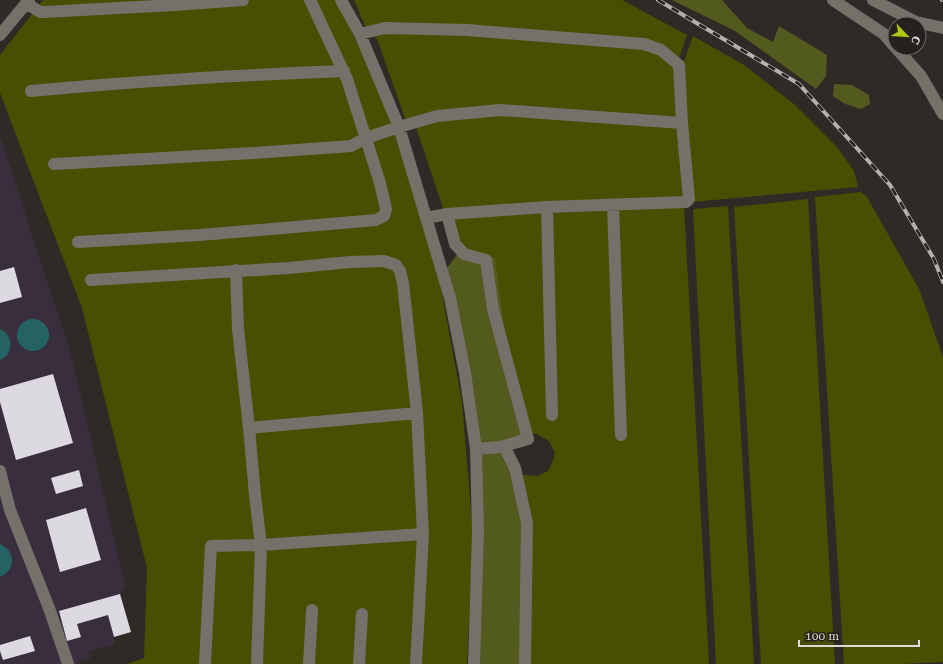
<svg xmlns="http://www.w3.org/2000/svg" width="943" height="664" font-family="'Roboto Serif',serif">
  <rect width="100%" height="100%" fill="#2f2a25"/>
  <path fill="#392e3e" d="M0 136 71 354 125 586 120 594 131 632 114 637 115 644 89 652 90 659 75 664H0Z"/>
  <path fill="#484f00" d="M43 0H336L360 48 393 121 436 261 462 402 473 534 467 664H127L144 658 147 568 82 308 0 93V55Z
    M354 0H622L687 35 677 64 679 116 671 121 500 106 406 121 377 39 366 28Z
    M693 36 744 65 794 104 837 147 854 171 858 187 691 202 681 70Z
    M499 112 681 127 687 200 444 211 415 124Z
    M861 192 867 197 919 289 943 357V662L900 664H844L815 197Z
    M808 199 835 664H761L734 207Z
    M684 205 709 664H524L523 475 538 476 548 471 553 461 555 453 549 441 535 433 530 435 461 249 448 218Z
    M728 206 754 664H716L693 209Z"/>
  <path fill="#525a1e" d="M672 0H722L747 28 773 42 779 26 827 55 826 76 816 89 735 31Z
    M834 84 852 85 869 95 870 104 861 109 845 104 833 96Z
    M461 249 495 258 506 341 530 435 506 441 517 476 523 475 524 664H477L481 515 447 268Z"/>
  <path fill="#246263" d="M17 335a16 16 0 1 1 32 0a16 16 0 1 1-32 0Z
    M0 329C14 335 14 354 0 360Z
    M0 544C16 551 16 570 0 577Z"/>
  <path fill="#ddd9e0" d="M14 267 22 297 0 303V271Z
    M53 374 73 443 16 460 0 402V389Z
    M79 470 83 486 56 494 51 478Z
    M86 508 101 560 60 572 46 520Z
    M120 594 131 632 114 637 108 615 77 624 81 637 67 641 59 611Z
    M30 636 35 651 3 660 0 651V645Z"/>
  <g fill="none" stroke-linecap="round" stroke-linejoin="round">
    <path stroke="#76706a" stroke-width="12" d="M341 0 360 34 399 127 450 298 465 373 476 449 478 532 474 664
      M833 0 884 34 895 47
      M873 0 916 22 943 28
      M26 3 40 12H44L175 5 243 0
      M360 34 385 28 467 30 644 44 661 50 679 65 682 123 689 199 686 202 547 207 447 214 426 218
      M0 35 29 0
      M896 48 921 76 943 114
      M31 91C135 81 239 75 344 71
      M54 164 254 153 351 146 366 138 399 127 437 116 500 110 682 123
      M613 205 621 435
      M547 207 552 415
      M447 214 455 244 464 254 486 260 493 309 528 439 500 447 476 449
      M78 242 200 235 376 220 384 216 386 209 380 183 347 79 310 0
      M236 270 238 329 249 428 255 495 261 545 257 664
      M91 280 289 268 350 262 384 261 396 265 400 271 403 283 417 413 423 534 416 664
      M249 428 417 413
      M504 446 515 468 527 523 525 664
      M0 471 10 510 49 608 68 664
      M205 664 211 546 261 545 423 534
      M309 664 312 610
      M359 664 362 614"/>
    <defs>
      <path id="rail" d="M658 0 799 84 890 185 934 259 943 282
        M942 0H943"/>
    </defs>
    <use href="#rail" stroke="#b4b0ad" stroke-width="4"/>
    <use href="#rail" stroke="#26211c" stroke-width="2.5" stroke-dasharray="8" stroke-linecap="butt"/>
  </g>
  <g transform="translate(907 36) rotate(115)"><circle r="19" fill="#26211c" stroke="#6f6b67"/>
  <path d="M0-3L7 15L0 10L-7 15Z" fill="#abc614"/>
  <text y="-6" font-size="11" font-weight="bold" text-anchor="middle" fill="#dddad7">С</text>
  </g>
  <path d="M799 640v6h120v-6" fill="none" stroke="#dddad7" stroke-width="2"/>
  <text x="805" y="640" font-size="12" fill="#dddad7" stroke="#26211c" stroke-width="3" paint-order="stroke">100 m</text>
</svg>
